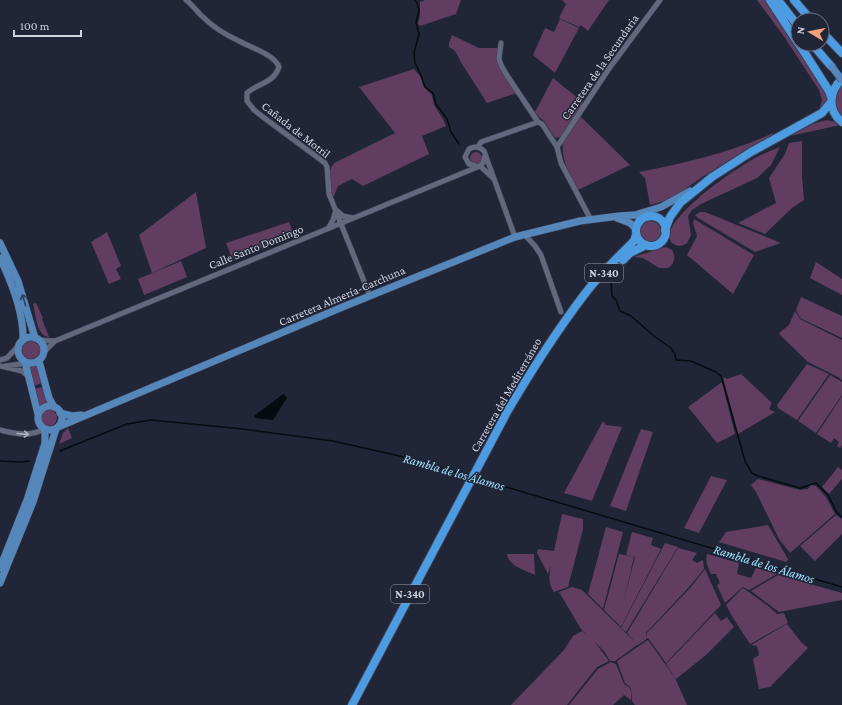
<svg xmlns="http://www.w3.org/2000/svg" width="842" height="705" font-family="'Crimson Pro',serif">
  <rect width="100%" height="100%" fill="#212538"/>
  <path fill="#613d61" d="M425 0H461L456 14 420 26 418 24 420 16V2Z
    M562 0H609L588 31 581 25 579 27 559 18 566 4Z
    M757 0H766L827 94V102L819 110 822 100 819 90 783 35Z
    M560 19 579 28 555 73 533 55 545 28 554 32Z
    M452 35 479 48H499L497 61 499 66 517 93 487 103 462 64 455 51 449 47V43Z
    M414 69 420 76 424 87 432 95 434 105 443 119 446 126 422 136 429 154 363 186 352 179 338 186 334 196 332 197C329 186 326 173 334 163L395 133 359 87Z
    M553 78 584 103 561 137 555 138 544 121 539 117 535 112Z
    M841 85 842 86V116C833 106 834 96 841 85Z
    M579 117H581L630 165 578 190C570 175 561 161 563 143Z
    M826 120 836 122 840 125 790 136 813 124Z
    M773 133 775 136C751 147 727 161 704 176 687 187 672 201 650 205L645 178 639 172C685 163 730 153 773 133Z
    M802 141V177L804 200 792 208 765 234 738 223 776 203 769 178 785 154 789 143Z
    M780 147 771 165 757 178 701 204 692 210 688 216 691 235 687 243C681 247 677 247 671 242 670 239 669 236 670 233 675 210 736 168 757 157 764 153 773 150 780 147Z
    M470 158a6 6 0 1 1 12 0a6 6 0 1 1-12 0Z
    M196 192 206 248 152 273 139 235Z
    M700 212H705L781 243 755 252 698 218 695 215Z
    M694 219 754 255 733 294 687 255 697 236 693 223Z
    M639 232a11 11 0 1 1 22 0a11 11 0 1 1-22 0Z
    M289 222 293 233 233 261 226 243Z
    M107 232 121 266 116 269 121 279 109 284 91 242Z
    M666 247 672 250C676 257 675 263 668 268H659L643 258 633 257Z
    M181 261 187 277 144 295 138 279Z
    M816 262 842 279V295L810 278Z
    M801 297 842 316V338L800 318 796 310Z
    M36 303 43 318 42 319 49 337C36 336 36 314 33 304Z
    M795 311 800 319 842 340V380L838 377 808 362 781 336 779 333 789 325Z
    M22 350a9 9 0 1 1 18 0a9 9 0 1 1-18 0Z
    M807 364 829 374 797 420 778 408 777 405Z
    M37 365 42 383 33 386 28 366Z
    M741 374 772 403 769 409 775 412 738 434 723 377 727 379Z
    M830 375 842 382V395L816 433 798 421Z
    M722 382 735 434 717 443 688 407Z
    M43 387 49 403 44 404 39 408 34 389Z
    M842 396V445L840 448 837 446 839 442 834 438 831 443 817 434Z
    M41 418a8 8 0 1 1 16 0a8 8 0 1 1-16 0Z
    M603 421 606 425 622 427 592 501 564 493Z
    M68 428 72 438 59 444 63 433Z
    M641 429 653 432 626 511 610 506Z
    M838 467 842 470V479L829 494 822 487Z
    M711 476 727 480 699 533 684 528Z
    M758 479 800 490 808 489 811 485 816 486 826 497 835 514 790 553 779 539 756 492 751 485Z
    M562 514 583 519V529L568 587 554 592C548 585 549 574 551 565L548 574 537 553 538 549 554 551Z
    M836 515 842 519V534L815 561 800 546Z
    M768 525 788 559 787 561 786 562 719 542 726 532Z
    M606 527 623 532 603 609 588 594Z
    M632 532 653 538 651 545 661 549 621 627 604 610 619 554 634 557 624 600 635 557 626 555Z
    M665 543 678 547 626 632 621 628Z
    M678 548 697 553 692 560 697 563 703 560 704 569 690 586 646 633 647 637V633L691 587 705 569 721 605 666 663 648 638 638 645H637L615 661H610L604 651 594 641 609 661 597 667 567 705H511L564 650 573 636 582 631 588 636 581 629 559 592 572 587 582 590 635 642 627 633Z
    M507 554H534L535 575C525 570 509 567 507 554Z
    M707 554 739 563 737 574 751 578 756 568 777 574 749 590 743 587 725 603 717 585 720 583 716 574H711C708 568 705 562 707 554Z
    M778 575 842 593V600L779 612 751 591Z
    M743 588 767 605 777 614 784 613 788 623 750 644 733 618 726 605Z
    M715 613 721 621 727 617 734 627 706 655 676 679 666 664Z
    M787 624 801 642 808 648 770 687 759 689 753 659 759 655 757 646 751 645Z
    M648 640 675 678 687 705H635L632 701 631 688 625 683 617 661Z
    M611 662 616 664 624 684 630 688 631 692V700L624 695 613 705H569L598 669Z"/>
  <path fill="#030d11" d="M284 394 287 398 273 420 255 418 254 416 282 395Z"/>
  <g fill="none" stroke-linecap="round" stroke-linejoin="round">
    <path stroke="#030d11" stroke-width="1.5" d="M415 0 417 3 419 10 416 23 419 34 414 53 415 63 421 75 425 87 433 93 436 104 447 119 451 132 459 144
      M611 283 612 296 616 300 620 311 631 316 654 336 671 348 675 354 676 360 691 361 716 372 721 376 745 461 752 473 758 476 800 488C806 487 810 484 816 483L828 495 837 513 842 517
      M60 451 127 424 151 420 243 429 333 441 404 457 470 477
      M0 461 20 462 29 461
      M476 478 842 587"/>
    <defs>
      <path id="minor" d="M186 0C193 5 197 12 203 17 213 27 226 35 239 41 250 47 275 55 279 67 274 83 258 83 247 93V101L254 110 263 117 325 163 327 167 329 194 370 296
        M501 43 499 59 501 65 506 74 538 122 542 124 557 147 561 163 591 220
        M478 147 481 142 538 122
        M557 147 608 70 660 0
        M476 166 469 164 465 157 469 149C474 146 479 146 484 151L515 237
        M480 166 494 179
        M329 227 333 220 336 210 343 216 353 218
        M524 234 535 246 541 255 561 312
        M38 340 55 341
        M44 352 55 341 480 166 483 163 485 156
        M0 360 7 358 18 346
        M0 366 22 371 29 377
        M5 366 21 364 23 361
        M0 430C18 434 28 437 45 429"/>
      <path id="major" d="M638 214 661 207 690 191
        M617 218 630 223 636 229
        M0 243 18 281 35 338
        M0 258C11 281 24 314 23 340
        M18 350a13 13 0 1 1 26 0a13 13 0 1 1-26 0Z
        M39 361 49 398 54 407
        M25 362 38 414
        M38 418a12 12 0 1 1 24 0a12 12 0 1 1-24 0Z
        M60 413 72 416 81 415
        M58 427 345 306 515 237 580 221 619 216 634 215 648 217
        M0 568 27 500 45 443V429
        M0 583 33 502 56 429"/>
      <path id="highway" d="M770 0 798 43
        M778 0 798 26
        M794 0 811 20
        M822 32 842 53
        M799 44 829 91 831 97
        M812 44 830 65 832 67
        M842 79C829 91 827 110 842 122
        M636 231a15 15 0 1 1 30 0a15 15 0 1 1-30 0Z
        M665 230 670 217 680 203 712 177 751 152 822 113 831 102
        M623 260 630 253 646 245
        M352 705 507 412C531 371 556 332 584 295 598 276 617 258 634 241L636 235"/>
    </defs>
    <use href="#minor" stroke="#3d4051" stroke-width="6"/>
    <use href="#major" stroke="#3d4051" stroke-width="8"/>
    <use href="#highway" stroke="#3d4051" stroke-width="10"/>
    <use href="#minor" stroke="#62687e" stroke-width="5"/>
    <use href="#major" stroke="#5587ba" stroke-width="7"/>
    <use href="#highway" stroke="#4d9ce2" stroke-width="8"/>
    <defs>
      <path id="major-bridge" d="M832 67 842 80"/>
    </defs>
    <use href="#major-bridge" stroke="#3d4051" stroke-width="8" stroke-linecap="butt"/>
    <use href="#major-bridge" stroke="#5587ba" stroke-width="7"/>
  </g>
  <defs><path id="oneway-shaft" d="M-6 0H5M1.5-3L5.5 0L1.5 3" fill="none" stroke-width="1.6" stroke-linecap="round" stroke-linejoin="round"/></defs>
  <use stroke="#31425f" href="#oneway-shaft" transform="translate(24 300) rotate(-106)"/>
  <use stroke="#aeb2c2" href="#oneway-shaft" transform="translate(23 434) rotate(5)"/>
  <g text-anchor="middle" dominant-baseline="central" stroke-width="3" stroke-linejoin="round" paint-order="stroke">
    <g fill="#212538" stroke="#9b9ead" stroke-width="1">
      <rect x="585" y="264" width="38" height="18" rx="3"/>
      <rect x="391" y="585" width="38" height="18" rx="3"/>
    </g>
    <g font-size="11" font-weight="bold" fill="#cfd2df">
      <text x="604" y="273">N-340</text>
      <text x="410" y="594">N-340</text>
    </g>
    <g font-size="12" fill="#cfd2df" stroke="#212538">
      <text transform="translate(600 67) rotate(-55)">Carretera de la Secundaria</text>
      <text transform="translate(296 130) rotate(38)">Cañada de Motril</text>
      <text transform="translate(256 247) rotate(-22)">Calle Santo Domingo</text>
      <text transform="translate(342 296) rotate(-23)">Carretera Almería-Carchuna</text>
      <text transform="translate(506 395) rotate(-60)">Carretera del Mediterráneo</text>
    </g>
    <g font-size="13" font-style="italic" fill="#9ce2fa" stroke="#212538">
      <text transform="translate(454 472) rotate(16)">Rambla de los Álamos</text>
      <text transform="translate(764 564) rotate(17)">Rambla de los Álamos</text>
    </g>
  </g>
  <g transform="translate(810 32) rotate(280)"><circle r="19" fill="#212538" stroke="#676a7b"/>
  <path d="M0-3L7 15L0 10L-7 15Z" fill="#f1a17c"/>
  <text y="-6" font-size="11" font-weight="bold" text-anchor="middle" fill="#cfd2df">N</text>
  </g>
  <path d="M14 30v6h67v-6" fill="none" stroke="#cfd2df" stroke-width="2"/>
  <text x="20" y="30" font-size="12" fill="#cfd2df" stroke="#212538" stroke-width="3" paint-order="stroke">100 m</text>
</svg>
